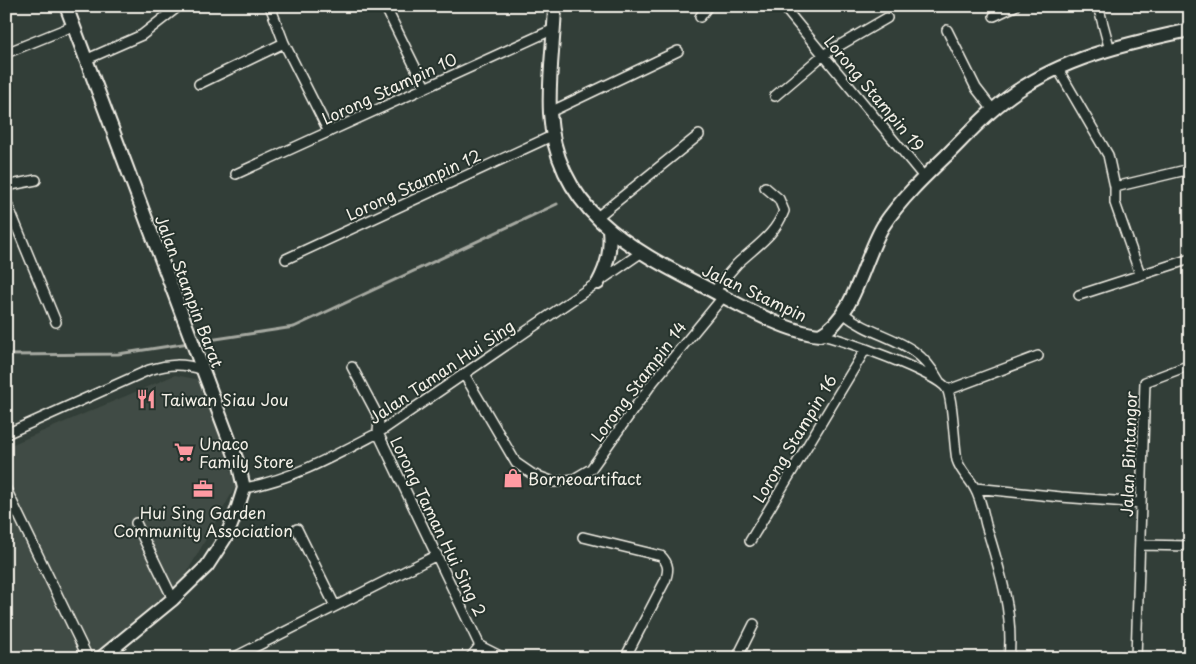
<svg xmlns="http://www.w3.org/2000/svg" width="1196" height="664" font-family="'Playpen Sans',sans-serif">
  <rect width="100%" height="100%" fill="#323e38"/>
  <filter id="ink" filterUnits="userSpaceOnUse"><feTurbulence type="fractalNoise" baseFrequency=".02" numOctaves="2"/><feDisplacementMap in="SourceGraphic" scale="10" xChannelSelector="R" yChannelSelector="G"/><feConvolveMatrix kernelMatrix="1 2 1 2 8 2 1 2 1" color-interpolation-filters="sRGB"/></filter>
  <g filter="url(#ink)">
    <path fill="#404b44" d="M175 375 201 380 236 486 181 583 90 658H6V447Z"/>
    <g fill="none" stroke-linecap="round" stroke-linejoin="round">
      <path stroke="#a6a9a1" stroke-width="3" d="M196 342 294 327 557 204
        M6 355 118 354 189 343"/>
      <defs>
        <path id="street" d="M270 6 284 43 329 132
          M385 6 425 87
          M783 6 924 177
          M1098 6 1110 50
          M994 16 1015 6
          M700 17 708 6
          M947 30 976 88 993 110
          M6 53 73 26
          M85 60 142 35 179 6
          M1058 69 1108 155 1115 187V203L1140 274
          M199 84 284 43
          M775 96 823 55 887 18
          M550 112 678 51
          M236 174 554 29
          M6 186 36 180
          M1115 187 1190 169
          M6 201 56 322
          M596 218 699 135
          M286 259 554 135
          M714 292C721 282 729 273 737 264 756 246 775 235 784 211L779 199 765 187
          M1079 295 1190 259
          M843 313C879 342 914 335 939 381
          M820 335C841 338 937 373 947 389 953 399 954 445 957 460 961 473 970 478 975 489 981 499 983 513 986 525 999 568 1014 612 1009 658
          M352 367 379 418 378 433 480 646 504 658
          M464 374 516 463 532 474 554 482 574 479 591 469 653 382 723 297
          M948 390 1038 356
          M6 434 149 370C169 364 183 363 203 370
          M244 488C291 480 336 455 378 433L642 252
          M975 488 1061 497 1141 503
          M6 489 88 658
          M136 523 173 599
          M297 529 335 606
          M583 537 661 556C669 564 669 570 665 581L625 658
          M750 541 865 350
          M1141 545 1190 546
          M233 658 437 555
          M470 658 480 646
          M737 658 754 624
          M1136 658 1145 382 1190 365"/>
        <path id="secondary" d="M66 6 239 466 244 488 237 510 227 535 207 566 173 599 101 658
          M555 6C554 41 548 78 550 113 556 209 628 248 705 287 736 303 785 332 820 335 855 316 863 260 883 226 900 200 924 177 946 156 971 131 995 104 1025 86 1074 55 1134 42 1190 30
          M598 283C608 264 611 251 609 229"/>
      </defs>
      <use href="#street" stroke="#f4f1e8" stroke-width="12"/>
      <use href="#secondary" stroke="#f4f1e8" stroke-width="16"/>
      <use href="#street" stroke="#26332d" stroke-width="9"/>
      <use href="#secondary" stroke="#26332d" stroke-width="12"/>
    </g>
  </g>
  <defs>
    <symbol id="restaurant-bare" viewBox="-9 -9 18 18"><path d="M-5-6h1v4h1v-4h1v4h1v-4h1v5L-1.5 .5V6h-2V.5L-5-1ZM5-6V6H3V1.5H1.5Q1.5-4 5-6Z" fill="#ff9aa2" stroke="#26332d" stroke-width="2.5" paint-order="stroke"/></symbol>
    <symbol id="supermarket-bare" viewBox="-9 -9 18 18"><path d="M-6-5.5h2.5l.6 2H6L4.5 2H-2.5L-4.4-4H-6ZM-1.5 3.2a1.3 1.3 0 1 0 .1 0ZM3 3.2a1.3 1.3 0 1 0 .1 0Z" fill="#ff9aa2" stroke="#26332d" stroke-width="2.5" paint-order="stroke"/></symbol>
    <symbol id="shop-bare" viewBox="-9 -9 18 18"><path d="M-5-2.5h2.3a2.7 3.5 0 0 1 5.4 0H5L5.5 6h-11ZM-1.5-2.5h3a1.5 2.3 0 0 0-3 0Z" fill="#ff9aa2" stroke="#26332d" stroke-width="2.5" paint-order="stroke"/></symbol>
    <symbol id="office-bare" viewBox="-9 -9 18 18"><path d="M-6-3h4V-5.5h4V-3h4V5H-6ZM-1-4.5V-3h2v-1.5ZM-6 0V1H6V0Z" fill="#ff9aa2" stroke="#26332d" stroke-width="2.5" paint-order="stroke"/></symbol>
  </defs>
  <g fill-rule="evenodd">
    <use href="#restaurant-bare" x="132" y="385" width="28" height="28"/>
    <use href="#supermarket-bare" x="170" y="438" width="28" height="28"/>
    <use href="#shop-bare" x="499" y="464" width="28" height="28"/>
    <use href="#office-bare" x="189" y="475" width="28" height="28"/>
  </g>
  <g text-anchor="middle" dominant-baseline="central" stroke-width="4" stroke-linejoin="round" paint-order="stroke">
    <g font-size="16" fill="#f4f1e8" stroke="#26332d">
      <text transform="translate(389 88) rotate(-25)">Lorong Stampin 10</text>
      <text transform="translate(875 93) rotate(50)">Lorong Stampin 19</text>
      <text transform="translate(413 184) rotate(-25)">Lorong Stampin 12</text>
      <text transform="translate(190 291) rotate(69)">Jalan Stampin Barat</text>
      <text transform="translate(755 292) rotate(25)">Jalan Stampin</text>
      <text transform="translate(441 371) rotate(-34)">Jalan Taman Hui Sing</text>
      <text transform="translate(638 381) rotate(-53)">Lorong Stampin 14</text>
      <text transform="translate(794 438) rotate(-59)">Lorong Stampin 16</text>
      <text transform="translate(1128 454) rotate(-88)">Jalan Bintangor</text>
      <text transform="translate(439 526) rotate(64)">Lorong Taman Hui Sing 2</text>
    </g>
    <g font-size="16" fill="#f4f1e8" stroke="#26332d" text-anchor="start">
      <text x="161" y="399">Taiwan Siau Jou</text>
      <text x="199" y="443">Unaco<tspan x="199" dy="18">Family Store</tspan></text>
      <text x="528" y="478">Borneoartifact</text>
      <text x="203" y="512" text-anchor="middle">Hui Sing Garden<tspan x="203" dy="18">Community Association</tspan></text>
    </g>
  </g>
  <rect width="1196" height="664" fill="none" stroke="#26332d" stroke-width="25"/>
  <rect x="12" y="12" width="1171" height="639" fill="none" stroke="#f4f1e8" stroke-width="2" filter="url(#ink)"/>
</svg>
